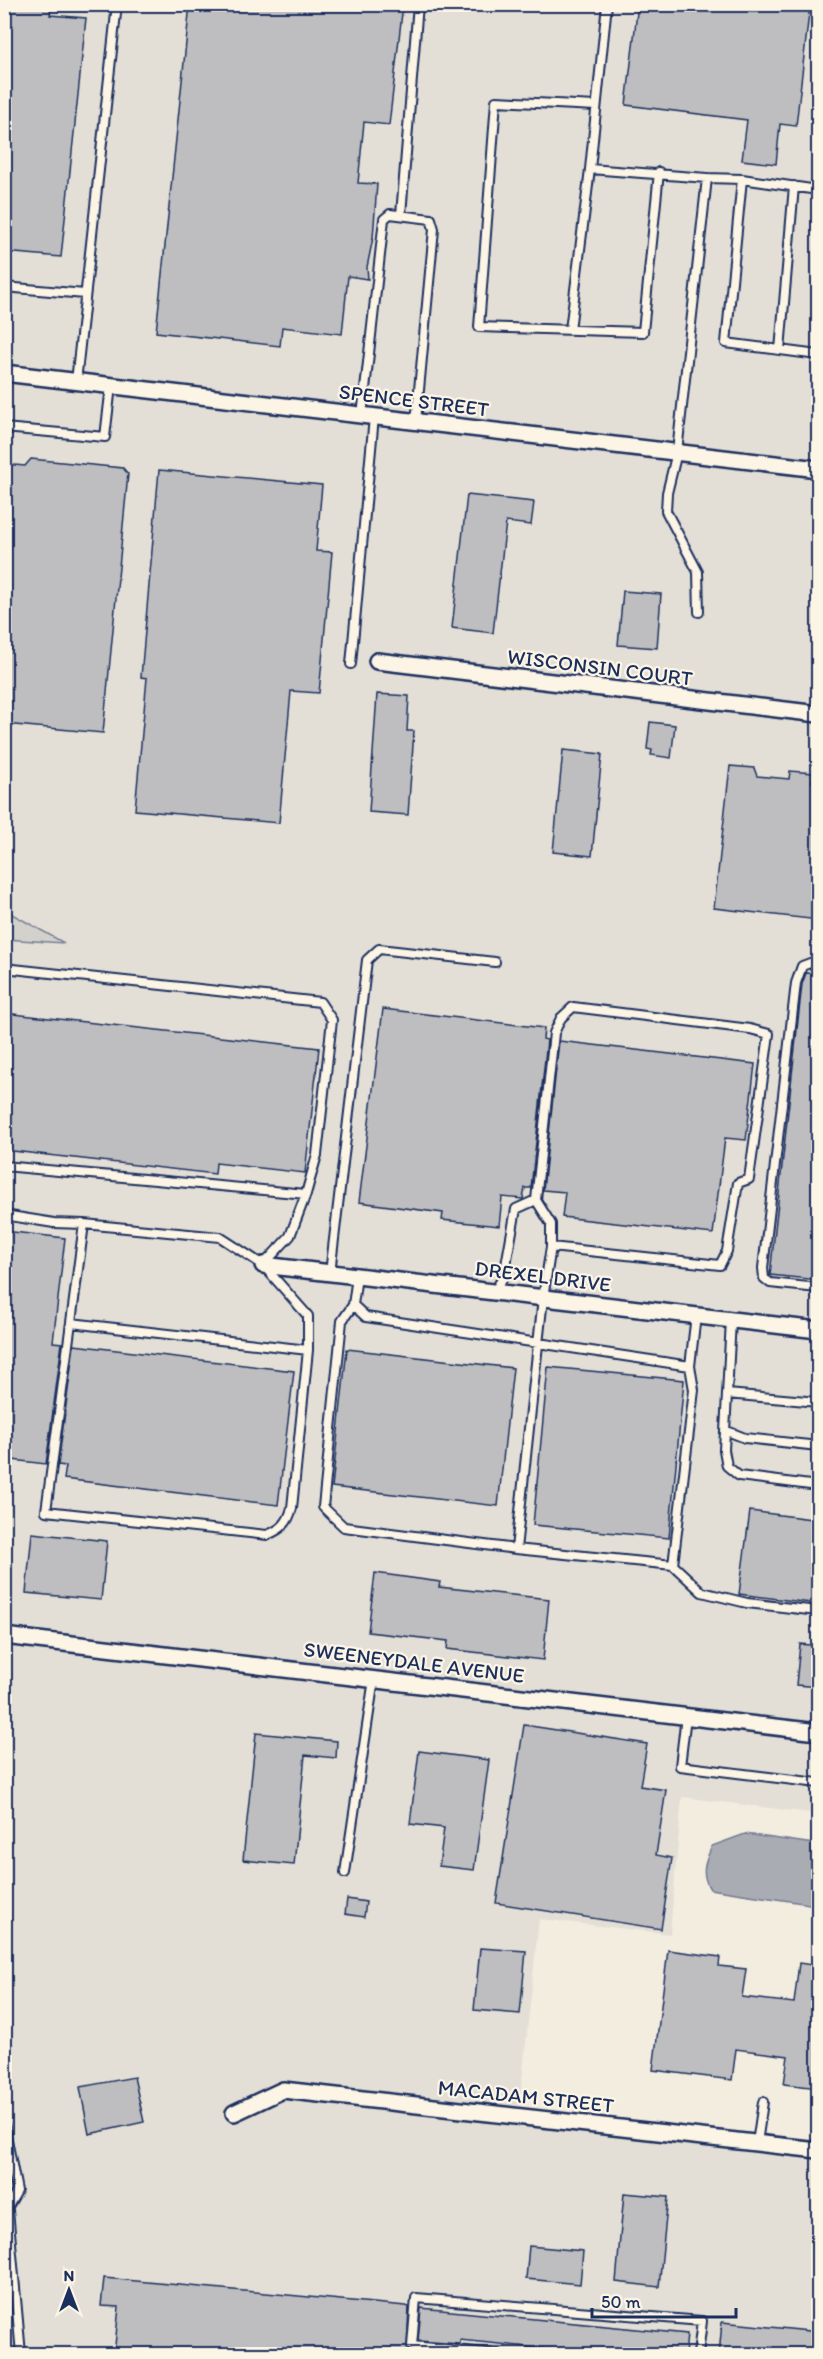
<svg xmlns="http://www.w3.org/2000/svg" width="823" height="2359" font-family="Itim,sans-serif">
  <rect width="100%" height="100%" fill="#f3ede0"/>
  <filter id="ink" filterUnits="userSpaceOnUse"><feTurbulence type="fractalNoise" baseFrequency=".0167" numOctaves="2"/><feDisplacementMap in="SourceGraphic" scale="12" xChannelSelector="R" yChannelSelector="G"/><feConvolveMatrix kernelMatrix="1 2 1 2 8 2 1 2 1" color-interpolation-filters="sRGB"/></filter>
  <g filter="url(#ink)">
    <path fill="#e3dfd6" d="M5 5H818V1814L682 1797 670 1934 539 1919 518 2118 818 2151V2354H5Z"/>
    <path fill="#d3d1cc" stroke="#778095" stroke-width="1.5" d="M5 913 12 914 64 943 5 939Z"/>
    <path fill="#a9acb3" stroke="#707a91" stroke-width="1.5" d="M745 1834 814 1844 818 1849V1900L809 1904 710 1889C700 1873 705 1862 712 1846Z"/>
    <path fill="#bebec0" stroke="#1b2f5e" stroke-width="1.5" d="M4 4H51L50 15 86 18 61 257 4 252Z
      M190 4H403L389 125 364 122 358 183 377 184 373 238 367 267 368 279 348 276 342 334 282 327 280 346 156 332Z
      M638 4H810L796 126 780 124 776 164 742 160 747 120 626 105Z
      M31 459 123 468 128 474 103 733 4 724V464L25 466Z
      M159 470 322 485 316 551 332 552 319 693 291 691 279 823 135 810 147 678 141 677Z
      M467 495 534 502 531 525 506 522 493 633 452 628Z
      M623 591 661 594 657 648 618 645Z
      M377 694 409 696 407 731H414L408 815 369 812Z
      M650 722 675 725 671 758 651 755 652 750 647 749Z
      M563 750 602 754 592 856 553 852Z
      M730 766 754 768 757 776 789 779 790 771 813 773 812 782 819 783V920L714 908Z
      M806 973 819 974V1280L770 1275 802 984Z
      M383 1009 544 1028 543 1039 547 1040 531 1188H525L523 1199 502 1197 499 1226 442 1220 443 1213 359 1202Z
      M4 1013 319 1048 305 1173 216 1163 215 1174 4 1150Z
      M559 1041 755 1064 746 1140 725 1138 713 1234 562 1217 565 1192 543 1190Z
      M4 1231 65 1238 53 1342 62 1343 46 1464 4 1459Z
      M74 1345 294 1371 278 1505 64 1479 66 1466 58 1465Z
      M347 1349 513 1368 498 1506 332 1487Z
      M548 1367 684 1380 669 1538 533 1525Z
      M750 1511 819 1520V1604L739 1594Z
      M32 1533 107 1541 101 1600 26 1593Z
      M375 1573 440 1582 439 1587 549 1599 543 1660 447 1649 448 1641 368 1632Z
      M800 1644 819 1646V1687L796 1685Z
      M524 1725 647 1744 640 1786 666 1790 656 1855 672 1858 661 1929 496 1903Z
      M256 1733 337 1741 336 1758 305 1755 294 1865 243 1860Z
      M419 1751 489 1760 474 1870 439 1866 444 1828 410 1824Z
      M347 1899 366 1902 364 1917 345 1914Z
      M480 1948 526 1951 520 2014 474 2010Z
      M668 1950 720 1957 719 1966 746 1969 742 1997 794 2003 799 1963 819 1966V2088L784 2084 788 2056 736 2049 732 2080 653 2070Z
      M134 2077 144 2122 89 2134 80 2087Z
      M624 2193 668 2197 659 2287 616 2282Z
      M529 2246 583 2251 580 2284 526 2279Z
      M104 2278 406 2306 409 2307 407 2349 411 2352 439 2355H114L119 2307 101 2306Z
      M421 2308 687 2334 685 2355H608L460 2340V2344L418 2341Z
      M722 2322 819 2332V2355H719Z"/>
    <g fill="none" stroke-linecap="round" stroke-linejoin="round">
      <defs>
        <path id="lane" d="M607 4 590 169 707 178 677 452 667 493 666 511 698 572 699 612
          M596 106 496 101 479 327 643 332 659 172
          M707 178 742 179 818 190
          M742 179 726 343 818 355
          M401 215 418 4
          M4 287 85 294
          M570 330 590 169
          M780 350 794 186
          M76 382 117 4
          M362 416 384 219 390 214 431 219 434 229 416 422
          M4 428 105 437 111 386
          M351 664 374 417
          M818 960 802 966 796 983 763 1268 764 1278 770 1283 818 1288
          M4 968 320 1002 332 1020 317 1155 306 1194 4 1166
          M536 1200 551 1224V1247
          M4 1215 54 1223 84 1224
          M84 1224 220 1237 263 1265 308 1316V1350L292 1508C288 1523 282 1529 267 1535L46 1511Z
          M264 1264 290 1236 306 1194
          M330 1273 367 960 379 949 495 962
          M357 1276 353 1305 342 1321 323 1507 344 1527 516 1549 673 1565 694 1390 690 1366 696 1315
          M494 1292 504 1276 516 1209 536 1200 554 1033 561 1018 573 1007 750 1029 769 1034 749 1179 738 1183 727 1251 720 1265 551 1247 543 1298 516 1549
          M353 1305 366 1317 690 1366
          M731 1320 724 1450 727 1466 739 1476 818 1486
          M71 1323 308 1350
          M727 1394 818 1402
          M727 1431 745 1438 818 1446
          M673 1565 702 1592 747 1603 818 1611
          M686 1716 680 1766 818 1783
          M345 1873 374 1679
          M4 2124 17 2191 6 2210
          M757 2143 763 2102
          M8 2210 21 2354
          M498 2354 412 2346 416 2298 702 2321 698 2354"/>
        <path id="street" d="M4 373 818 469
          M377 661 818 714
          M263 1265 818 1330
          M4 1636 818 1732
          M234 2113 283 2090 818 2150"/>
      </defs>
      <use href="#lane" stroke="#1b2f5e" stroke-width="12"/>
      <use href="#street" stroke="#1b2f5e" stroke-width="20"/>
      <use href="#lane" stroke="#fcf5e5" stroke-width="8"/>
      <use href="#street" stroke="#fcf5e5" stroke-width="15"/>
    </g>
  </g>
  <g text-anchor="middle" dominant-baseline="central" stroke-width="4.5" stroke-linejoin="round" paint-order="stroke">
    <g font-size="21" fill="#1b2f5e" stroke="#fcf5e5">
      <text transform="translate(414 400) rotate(7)">SPENCE STREET</text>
      <text transform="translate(600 667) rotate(7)">WISCONSIN COURT</text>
      <text transform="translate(543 1276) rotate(7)">DREXEL DRIVE</text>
      <text transform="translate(414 1662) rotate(7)">SWEENEYDALE AVENUE</text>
      <text transform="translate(526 2096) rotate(6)">MACADAM STREET</text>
    </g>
  </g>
  <rect width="823" height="2359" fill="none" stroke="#fcf5e5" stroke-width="24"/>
  <rect x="12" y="12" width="799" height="2335" fill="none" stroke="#1b2f5e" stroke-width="2" filter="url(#ink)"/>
  <g transform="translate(69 2290)" stroke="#fcf5e5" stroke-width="4.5" paint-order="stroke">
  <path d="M0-4.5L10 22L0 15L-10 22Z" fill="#1b2f5e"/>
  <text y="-9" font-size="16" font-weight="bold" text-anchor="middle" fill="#1b2f5e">N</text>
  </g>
  <path d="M592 2308v9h144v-9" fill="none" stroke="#1b2f5e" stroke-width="3"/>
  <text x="601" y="2308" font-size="18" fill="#1b2f5e" stroke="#fcf5e5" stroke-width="4.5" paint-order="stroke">50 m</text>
</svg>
